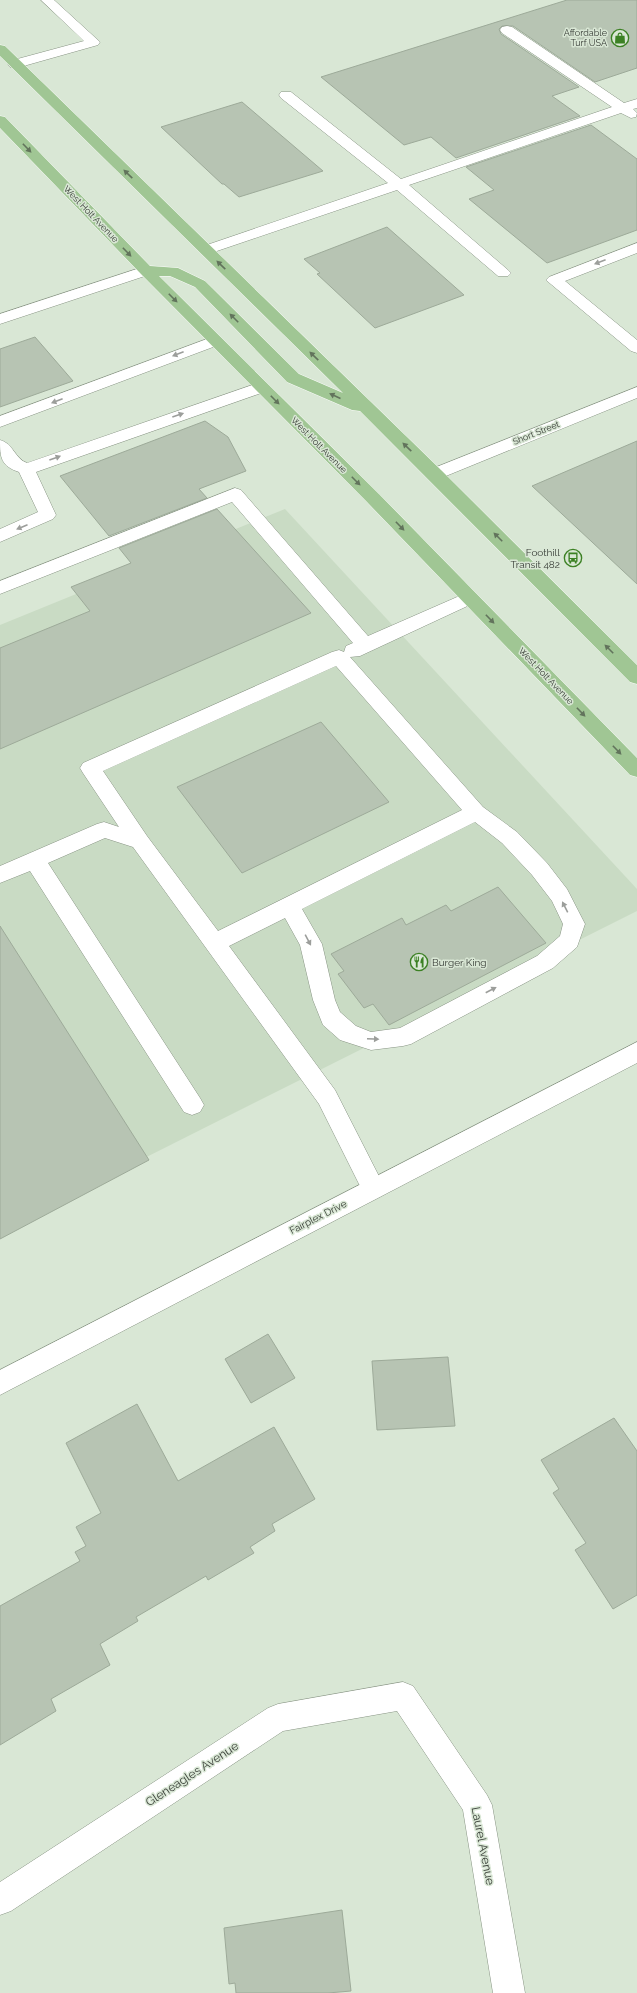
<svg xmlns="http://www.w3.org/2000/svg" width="637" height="1993" font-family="Raleway,sans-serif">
  <rect width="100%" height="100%" fill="#d9e7d5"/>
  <path fill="#c9dbc4" d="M285 509 637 889V911L7 1227 0 1220V625Z"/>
  <path fill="#b7c4b3" stroke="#9daa99" d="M567 0H637V68L595 82 513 26H502L499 29 501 34 579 87 552 96 580 116 456 158 431 137 404 145 321 77Z
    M242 102 323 171 239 197 224 184H222L161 127Z
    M591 125 637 159V230L547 263 469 199 494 190 466 167Z
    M387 227 464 295 375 328 317 274 320 273 304 259Z
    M35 337 73 381 0 407V349Z
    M205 421 228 437 246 471 199 489 207 498 109 536 60 476Z
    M637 441V584L532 486Z
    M217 509 311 613 0 749V648L90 611 71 587 131 563 119 548Z
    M321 722 389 802 242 873 177 787Z
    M498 887 546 943 389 1025 373 1004 364 1008 338 974 344 971 331 954 402 918 406 925 446 905 451 911Z
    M0 926 149 1160 0 1239Z
    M268 1334 295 1378 251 1403 225 1359Z
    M448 1357 455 1426 377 1430 372 1361Z
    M137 1404 178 1481 274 1427 315 1499 272 1524 275 1531 250 1547 254 1553 208 1580 206 1576 136 1617 138 1621 100 1644 110 1665 51 1699 56 1711 0 1745V1606L80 1561 75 1552 86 1546 76 1527 101 1513 66 1443Z
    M614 1418 637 1451V1595L613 1609 575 1550 586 1543 553 1493 559 1489 541 1460Z
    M342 1910 351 1991 328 1993H236L235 1983 229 1984 224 1928Z"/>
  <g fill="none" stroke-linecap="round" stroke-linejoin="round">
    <defs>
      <path id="lane" d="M41 0H54L100 42 98 45 20 67H10L8 64 10 61 84 41Z
        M507 26 512 27 624 103 637 99V108L633 109 637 113 636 117 631 118 621 113 409 185 508 270 511 273 508 276H498L397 190 211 253H201L198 250 201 247 388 183 281 98 279 95 281 92H291L401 179 612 107 502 33 500 30 502 27Z
        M637 243V253L565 281 637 340V353L631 351 546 280 549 277Z
        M146 266 151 268 154 271 151 274 0 324V314Z
        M215 336 221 338 223 341 221 344 0 427V416Z
        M261 382 267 383 269 387 267 391 36 472 56 515 53 519 0 542V529L38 512 19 472C1 466 0 458 0 440 13 443 15 459 27 463Z
        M235 488 241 490 368 636 464 594 470 592 476 594 479 598 476 602 360 656 350 657 483 807 517 832 547 863 567 889 585 924 577 947 553 968 411 1044 403 1046 371 1050 340 1040 323 1025 313 1000 300 945 285 918 229 946 335 1090 385 1188 381 1196 373 1199 365 1196 319 1104 133 847 105 838 48 863 200 1098 204 1105 200 1112 192 1115 184 1112 30 871 0 883V866L97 824 104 822 119 827 83 773 80 768 83 763 332 652 339 650 344 652 346 646 353 643 232 502 0 594V581ZM336 666 462 810 218 931 147 836 103 771ZM475 822 502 843 532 875 552 901 563 924 560 936 537 956 400 1028 371 1032 356 1026 340 1012 335 1000 322 944 302 909Z"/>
      <path id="street" d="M637 387V398L441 478 435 480 429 478 426 474 429 470Z
        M403 1682 413 1686 487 1795 492 1805 525 1993H493L463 1810 397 1711 283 1731 11 1911 0 1915V1882L268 1708 278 1704Z"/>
      <path id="secondary" d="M637 1042V1063L0 1395V1370Z"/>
      <path id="primary" d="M0 45 5 46 441 470 637 665V684L630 682 360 411 352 410 287 382 195 287 170 276H159L379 494 637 758V777L630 775 367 502 141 274 0 128V116L5 117 150 266 178 268 205 281 299 374 343 393 0 56Z"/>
    </defs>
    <use href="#lane" stroke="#889484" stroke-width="1"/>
    <use href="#street" stroke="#889484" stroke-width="1"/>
    <use href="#secondary" stroke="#889484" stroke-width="1"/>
    <use href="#primary" stroke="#fff" stroke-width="1"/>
    <use href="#lane" fill="#fff" fill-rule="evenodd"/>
    <use href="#street" fill="#fff" fill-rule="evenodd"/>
    <use href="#secondary" fill="#fff" fill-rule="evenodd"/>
    <use href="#primary" fill="#a0c694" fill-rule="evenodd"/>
  </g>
  <defs><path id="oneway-solid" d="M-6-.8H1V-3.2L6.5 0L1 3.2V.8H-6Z"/></defs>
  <g fill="#62745c">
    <use href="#oneway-solid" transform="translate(27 148) rotate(46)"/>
    <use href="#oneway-solid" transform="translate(128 174) rotate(-136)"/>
    <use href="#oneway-solid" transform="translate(127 252) rotate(46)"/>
    <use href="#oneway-solid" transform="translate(221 265) rotate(-136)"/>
    <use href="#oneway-solid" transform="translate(173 298) rotate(45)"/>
    <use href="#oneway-solid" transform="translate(234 318) rotate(-135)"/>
    <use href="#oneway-solid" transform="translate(314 356) rotate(-136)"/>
    <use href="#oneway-solid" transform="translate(335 396) rotate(-156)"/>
    <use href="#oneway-solid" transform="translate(275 400) rotate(45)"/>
    <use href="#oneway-solid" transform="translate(407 447) rotate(-136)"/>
    <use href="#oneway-solid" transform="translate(356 481) rotate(45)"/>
    <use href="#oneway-solid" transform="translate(400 526) rotate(46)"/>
    <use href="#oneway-solid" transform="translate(498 537) rotate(-135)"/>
    <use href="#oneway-solid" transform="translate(490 619) rotate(46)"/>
    <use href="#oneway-solid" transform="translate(609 649) rotate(-135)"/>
    <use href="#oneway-solid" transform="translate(581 712) rotate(46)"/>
    <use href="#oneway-solid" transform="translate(617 750) rotate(46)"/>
  </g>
  <g fill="#9c9e9b">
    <use href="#oneway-solid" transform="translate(600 262) rotate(159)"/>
    <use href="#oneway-solid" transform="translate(178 354) rotate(159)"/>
    <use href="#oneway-solid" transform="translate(57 401) rotate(159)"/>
    <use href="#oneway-solid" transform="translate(178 415) rotate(-19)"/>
    <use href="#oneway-solid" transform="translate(55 458) rotate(-20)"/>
    <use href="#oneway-solid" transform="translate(22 527) rotate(157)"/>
    <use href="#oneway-solid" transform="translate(565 907) rotate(-117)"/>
    <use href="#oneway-solid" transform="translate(308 940) rotate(62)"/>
    <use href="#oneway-solid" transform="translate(491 990) rotate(-28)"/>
    <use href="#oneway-solid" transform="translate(373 1039) rotate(2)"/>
  </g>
  <defs>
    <symbol id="shop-ring" viewBox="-11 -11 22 22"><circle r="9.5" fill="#d9e7d5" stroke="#3c8124" stroke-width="1.5"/><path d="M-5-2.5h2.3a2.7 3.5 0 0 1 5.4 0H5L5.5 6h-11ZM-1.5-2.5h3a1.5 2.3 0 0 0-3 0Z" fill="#3c8124"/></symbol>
    <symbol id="bus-ring" viewBox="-11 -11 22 22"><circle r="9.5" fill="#d9e7d5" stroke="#3c8124" stroke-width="1.5"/><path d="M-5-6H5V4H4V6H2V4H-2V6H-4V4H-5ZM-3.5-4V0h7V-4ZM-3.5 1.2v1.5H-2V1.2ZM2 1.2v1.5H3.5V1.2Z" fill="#3c8124"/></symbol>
    <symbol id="restaurant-ring" viewBox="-11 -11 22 22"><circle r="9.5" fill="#d9e7d5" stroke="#3c8124" stroke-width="1.5"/><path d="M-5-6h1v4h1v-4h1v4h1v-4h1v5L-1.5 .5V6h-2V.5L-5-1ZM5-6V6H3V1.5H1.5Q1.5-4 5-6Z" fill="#3c8124"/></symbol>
  </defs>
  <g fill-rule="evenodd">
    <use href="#shop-ring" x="610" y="28" width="20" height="20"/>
    <use href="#bus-ring" x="563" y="548" width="20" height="20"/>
    <use href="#restaurant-ring" x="409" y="952" width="20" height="20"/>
  </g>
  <g text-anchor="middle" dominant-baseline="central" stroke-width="3" stroke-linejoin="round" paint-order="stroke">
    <g font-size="9" fill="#383d37" stroke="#d9e7d5" text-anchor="end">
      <text x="607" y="33">Affordable<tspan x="607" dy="10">Turf USA</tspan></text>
    </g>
    <g font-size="9" fill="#383d37" stroke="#d9e7d5">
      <text transform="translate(91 214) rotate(46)">West Holt Avenue</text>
      <text transform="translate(536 433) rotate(-22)">Short Street</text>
      <text transform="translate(319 445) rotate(45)">West Holt Avenue</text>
      <text transform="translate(546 676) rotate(46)">West Holt Avenue</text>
    </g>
    <g font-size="10" fill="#383d37" stroke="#d9e7d5" text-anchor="end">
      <text x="560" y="552">Foothill<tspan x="560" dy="12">Transit 482</tspan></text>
      <text x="432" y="962" text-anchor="start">Burger King</text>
    </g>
    <g font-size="10" fill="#383d37" stroke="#d9e7d5">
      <text transform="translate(318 1217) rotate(-27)">Fairplex Drive</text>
    </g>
    <g font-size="12" fill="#383d37" stroke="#d9e7d5">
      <text transform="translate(192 1774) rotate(-33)">Gleneagles Avenue</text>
      <text transform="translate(483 1846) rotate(79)">Laurel Avenue</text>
    </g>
  </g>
</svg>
